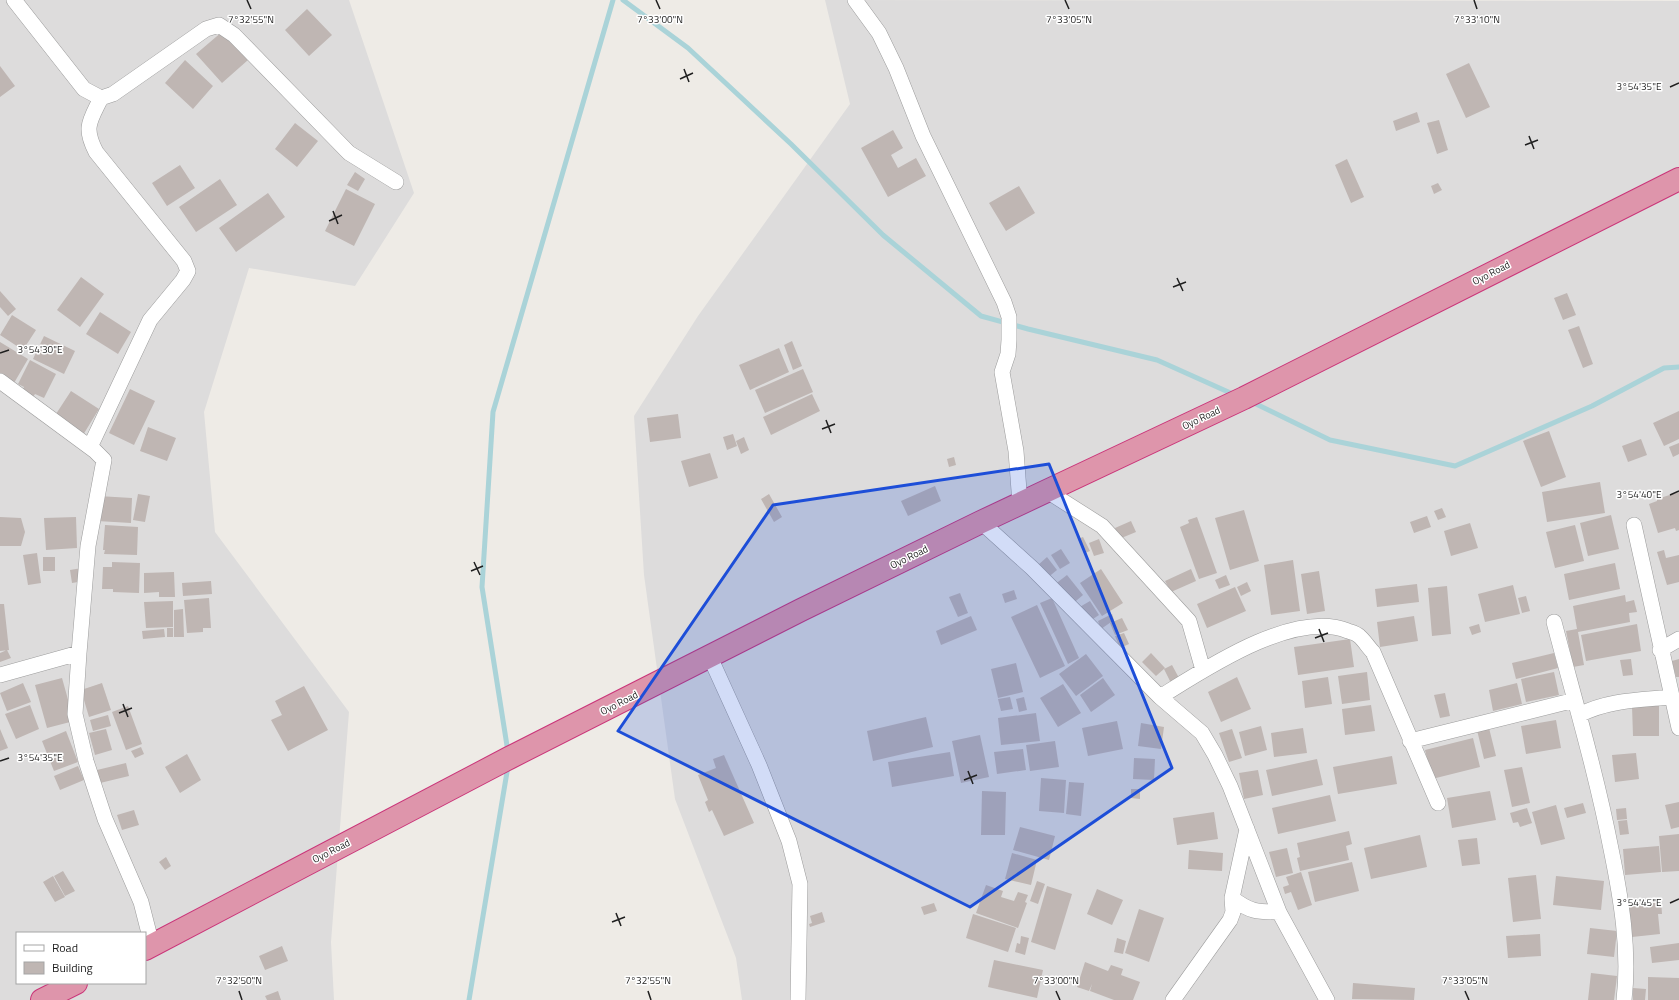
<svg xmlns="http://www.w3.org/2000/svg" width="1679" height="1000" font-family="'Titillium Web',sans-serif">
  <rect width="100%" height="100%" fill="#eeebe6"/>
  <path fill="#dddcdc" fill-rule="evenodd" d="M0 0H349L414 193 355 286 249 268 204 412 215 532 349 712 331 942 334 1000H0ZM17 933H145V983H17Z
    M825 0 1679 1V1000H742L736 958 675 799 644 575 634 416 698 316 850 104Z"/>
  <g fill="none" stroke-linecap="round" stroke-linejoin="round">
    <path stroke="#aad3d8" stroke-width="5" d="M623 0 688 48 791 144 883 235 981 316 1028 329 1157 360 1235 395
      M1252 402 1330 440 1455 466 1592 406 1664 368 1679 367
      M508 752 482 587 493 412 613 0
      M469 1000 508 766"/>
  </g>
  <path fill="#bfb6b3" d="M307 9 332 35 309 56 285 30Z
    M223 31 248 60 222 83 196 54Z
    M185 60 213 86 193 109 165 83Z
    M1469 63 1490 107 1466 118 1446 74Z
    M0 66 15 86 0 97Z
    M1417 112 1420 122 1396 131 1393 121Z
    M1439 120 1448 150 1437 154 1427 123Z
    M295 123 318 141 297 167 275 149Z
    M893 130 903 148 891 155 898 168 916 158 926 176 888 197 861 148Z
    M1347 159 1364 197 1351 203 1335 165Z
    M180 165 195 188 167 206 152 183Z
    M355 172 365 179 358 191 347 185Z
    M220 179 237 205 196 232 179 207Z
    M1438 183 1442 190 1434 194 1431 186Z
    M1019 186 1035 213 1006 231 989 203Z
    M346 189 375 204 354 246 325 231Z
    M268 193 285 217 236 252 219 228Z
    M81 277 104 294 80 327 57 310Z
    M0 291 16 309 8 316 0 307Z
    M1567 293 1576 315 1563 320 1554 298Z
    M100 312 131 332 118 354 86 334Z
    M12 315 36 330 23 350 0 335Z
    M1579 326 1593 364 1583 368 1568 330Z
    M44 336 75 351 64 374 33 359Z
    M792 341 802 366 793 370 784 345Z
    M0 342 28 359 14 383 0 374Z
    M779 348 789 372 750 390 739 365Z
    M30 360 56 374 44 398 35 394 33 397 22 391 24 387 18 384Z
    M803 369 813 392 765 413 755 390Z
    M130 389 155 401 134 445 109 433Z
    M71 391 99 409 83 435 54 417Z
    M812 394 820 411 771 435 763 417Z
    M1679 411V439L1664 446 1653 423Z
    M678 414 681 438 650 442 647 418Z
    M148 427 176 438 167 461 140 451Z
    M1549 431 1566 477 1541 487 1523 441Z
    M733 434 737 446 727 450 723 437Z
    M744 437 749 450 741 454 736 441Z
    M1641 439 1647 455 1628 462 1622 446Z
    M1679 443V454L1673 457 1669 447Z
    M710 453 718 478 689 487 681 461Z
    M954 457 956 465 949 467 947 459Z
    M1600 482 1605 513 1547 522 1542 492Z
    M935 486 941 501 908 516 901 501Z
    M1679 492V530L1676 531 1675 528 1658 533 1649 504 1657 501V499Z
    M138 494 150 496 145 522 133 520Z
    M769 494 782 517 774 522 761 499Z
    M98 496 132 498 131 523 97 521Z
    M1442 508 1446 517 1438 520 1434 511Z
    M1244 510 1259 561 1230 570 1215 518Z
    M1611 515 1619 549 1588 556 1580 523Z
    M1427 516 1431 527 1414 533 1410 522Z
    M0 517 21 518 25 532 21 546H0Z
    M76 517 77 548 46 550 44 518Z
    M1197 517 1217 573 1199 579 1180 527 1189 523 1188 520Z
    M1131 521 1136 532 1119 539 1115 528Z
    M1470 523 1478 548 1451 556 1444 531Z
    M105 525 138 527 137 555 104 554 105 550H103Z
    M1575 525 1584 561 1555 568 1546 532Z
    M1083 537 1090 551 1085 553 1078 539Z
    M1099 539 1104 553 1094 556 1089 543Z
    M1061 549 1070 563 1060 569 1051 555Z
    M1664 550 1666 558 1679 555V582L1667 585 1657 552Z
    M37 553 41 583 28 585 23 555Z
    M43 557H55V571H43Z
    M1047 557 1057 570 1046 579 1037 566Z
    M1293 560 1300 611 1271 615 1264 565Z
    M112 562 140 563 139 593 113 592V589H102L103 567H112Z
    M1615 563 1620 589 1569 600 1564 574Z
    M82 568 84 581 72 583 70 570Z
    M1101 569 1123 603 1102 616 1080 583Z
    M1191 569 1196 581 1171 592 1165 581Z
    M1319 571 1325 611 1307 614 1301 574Z
    M174 572 175 597H159V592L144 593V573Z
    M1067 575 1083 595 1070 606 1054 585Z
    M1226 575 1230 585 1219 589 1215 580Z
    M211 581 212 594 183 596 182 583Z
    M1247 582 1251 591 1241 596 1237 587Z
    M1417 584 1419 602 1377 607 1375 589Z
    M1513 585 1520 614 1485 622 1478 594Z
    M1447 586 1451 634 1432 636 1428 588Z
    M1235 587 1246 611 1207 628 1197 604Z
    M1014 590 1017 599 1005 603 1002 594Z
    M960 593 968 613 958 617 949 597Z
    M1625 595 1626 602 1634 600 1637 612 1629 613 1630 622 1578 632 1584 665 1573 667 1566 631 1577 629 1573 606Z
    M1526 596 1530 611 1522 613 1518 598Z
    M209 598 211 628H203V632L187 633 184 600Z
    M1052 598 1079 658 1068 664 1040 603Z
    M173 601V627L146 628 144 602Z
    M1090 601 1099 615 1087 623 1078 608Z
    M0 604H4L9 650 0 651Z
    M1037 605 1065 666 1040 678 1011 617Z
    M183 609 184 637H174V610Z
    M1112 614 1114 620 1101 629 1098 621Z
    M971 616 977 630 941 645 936 631Z
    M1414 616 1418 641 1380 647 1377 622Z
    M1122 618 1128 630 1115 635 1110 623Z
    M1479 624 1481 632 1472 635 1469 627Z
    M1637 624 1641 651 1586 661 1581 635Z
    M167 628H173V637H167Z
    M164 629 165 637 143 639 142 631Z
    M1124 633 1129 644 1120 648 1115 636Z
    M1350 639 1354 667 1298 675 1294 647Z
    M7 650 11 658 0 662V653Z
    M1151 653 1165 668 1156 676 1142 662Z
    M1554 653 1558 668 1516 679 1512 663Z
    M1086 654 1103 676 1076 696 1059 674Z
    M1631 659 1633 675 1623 676 1620 660Z
    M1679 659V677H1676L1672 661Z
    M1016 663 1023 692 998 698 991 669Z
    M1172 665 1179 678 1171 683 1164 669Z
    M1367 672 1370 700 1342 704 1338 676Z
    M1554 672 1559 695 1526 702 1521 679Z
    M1237 677 1251 709 1221 722 1208 692Z
    M1328 677 1332 704 1305 708 1302 681Z
    M62 678 74 721 47 728 35 685Z
    M1103 678 1115 695 1091 712 1080 695Z
    M23 683 31 702 7 711 0 693Z
    M102 683 111 710 89 717 81 690Z
    M1517 683 1522 704 1493 711 1489 690Z
    M1063 684 1081 713 1058 727 1040 698Z
    M304 686 328 730 288 751 271 720 282 715 275 701Z
    M1445 693 1450 716 1440 718 1434 695Z
    M1010 697 1013 709 1001 711 998 699Z
    M1024 697 1027 710 1019 712 1016 699Z
    M30 705 39 729 16 739 5 714Z
    M1371 705 1375 731 1345 735 1342 709Z
    M128 706 142 744 126 750 112 712Z
    M1632 706H1659V736H1633Z
    M1036 713 1040 741 1001 745 998 718Z
    M108 715 111 726 93 731 90 720Z
    M926 717 933 747 873 761 867 731Z
    M1556 720 1561 748 1526 754 1521 726Z
    M1117 721 1123 749 1088 756 1082 728Z
    M1141 723 1164 727 1161 749 1138 746Z
    M1261 726 1267 750 1245 756 1239 732Z
    M1303 728 1307 753 1274 757 1271 733Z
    M1489 728 1496 756 1484 759 1477 730Z
    M0 729 8 748 0 751Z
    M106 729 112 750 95 755 89 733Z
    M1232 729 1242 758 1229 762 1219 733Z
    M66 731 78 762 54 771 42 741Z
    M980 735 989 777 961 783 952 741Z
    M1473 738 1480 767 1432 779 1425 750Z
    M1055 741 1059 767 1030 771 1026 745Z
    M141 747 144 754 135 758 131 751Z
    M1023 749 1026 770 997 774 994 752Z
    M950 752 954 776 892 787 888 762Z
    M1636 753 1639 779 1615 782 1612 755Z
    M187 754 201 780 180 793 165 767Z
    M724 755 754 823 724 836 712 810 709 812 705 802 708 800 698 775 716 768 713 759Z
    M1392 756 1397 784 1338 794 1333 767Z
    M1134 758 1155 759 1154 780 1133 779Z
    M1317 759 1323 785 1272 796 1266 770Z
    M126 763 129 776 100 783 97 770Z
    M78 766 84 780 60 790 54 776Z
    M1522 767 1530 803 1512 807 1504 770Z
    M1258 770 1263 795 1244 799 1239 773Z
    M1041 778 1066 780 1064 813 1039 811Z
    M1069 782 1084 783 1081 816 1066 814Z
    M1131 789H1140V799L1131 798Z
    M982 791 1006 792 1005 835H981Z
    M1490 791 1496 820 1452 828 1447 798Z
    M1330 795 1336 821 1278 834 1272 808Z
    M1679 802V827L1671 829 1665 805Z
    M1583 803 1586 813 1567 818 1564 808Z
    M1556 805 1565 839 1541 845 1532 812Z
    M1527 808 1532 823 1520 827 1518 822 1513 823 1510 813Z
    M1626 808 1627 819 1617 820 1616 809Z
    M134 810 139 825 122 830 117 815Z
    M1214 812 1218 839 1177 845 1173 818Z
    M1627 820 1629 834 1620 835 1618 821Z
    M1020 827 1055 836 1049 860 1013 850Z
    M1349 831 1352 844 1346 846 1349 860 1300 871 1297 858 1300 857 1297 843Z
    M1679 834V871L1662 872 1659 836Z
    M1420 835 1427 867 1371 879 1364 848Z
    M1477 838 1480 864 1462 866 1458 840Z
    M1659 846 1661 872 1625 875 1623 849Z
    M1287 848 1293 873 1276 877 1269 852Z
    M1189 850 1223 853 1222 871 1188 869Z
    M1012 853 1037 860 1031 885 1005 879Z
    M166 857 171 866 165 870 159 862Z
    M1352 862 1359 891 1315 902 1308 872Z
    M63 871 75 891 65 896 54 876Z
    M1301 872 1312 905 1298 910 1291 892 1285 894 1283 887 1289 885 1286 877Z
    M1536 875 1541 919 1513 922 1508 878Z
    M53 876 65 897 55 902 43 882Z
    M1556 876 1604 881 1601 910 1553 905Z
    M1037 881 1045 884 1038 904 1030 901Z
    M986 885 1003 891 1001 897 1014 901 1018 892 1028 895 1025 902 1027 903 1018 928 976 913Z
    M1047 886 1072 894 1055 950 1031 942Z
    M1097 889 1123 900 1112 925 1087 914Z
    M1661 900 1662 914H1658L1660 934 1632 937 1628 904Z
    M934 903 937 911 924 915 921 907Z
    M1139 909 1164 918 1149 962 1125 953Z
    M822 912 825 922 810 927 809 924 812 923 810 916Z
    M973 914 1016 928 1008 952 966 938Z
    M1590 928 1617 931 1614 957 1587 954Z
    M1540 934 1541 956 1508 958 1506 936Z
    M1021 936 1029 938 1025 955 1015 952 1017 943 1020 944Z
    M1117 938 1126 941 1123 954 1114 952Z
    M1679 943V960L1652 963 1650 947Z
    M282 946 288 961 265 970 259 956Z
    M994 960 1043 970 1037 998 988 987Z
    M1085 962 1108 971 1111 965 1123 969 1121 975 1140 982 1133 1000H1114L1090 991 1092 984 1089 991 1077 987Z
    M1591 973 1617 976 1614 1000H1588Z
    M1648 977 1679 978V1000H1648Z
    M1353 983 1415 988 1414 1000 1352 999Z
    M1633 988 1646 989 1645 1000H1633Z
    M278 991 281 1000H267L265 996Z"/>
  <g fill="none" stroke-linecap="round" stroke-linejoin="round">
    <defs>
      <path id="street" d="M14 0 84 89 101 98 113 94 206 29 219 25 234 35 349 153 396 182
        M855 0 879 33 896 68 923 136 1004 302 1009 317V340L1008 354 1002 372 1016 451 1020 504
        M0 381 95 451 104 460 88 546 79 653
        M90 447 150 320 183 280 188 271 184 261 96 152C83 127 90 121 101 98
        M1047 491 1102 526 1189 621 1203 670
        M981 522 1032 568 1160 697 1202 733 1215 755 1230 786 1279 912 1327 1000
        M1634 525 1679 728
        M1554 622C1574 698 1596 772 1611 849 1621 898 1630 950 1624 1000
        M1660 650 1679 639
        M710 657 759 765 789 841 800 884 798 1000
        M0 675 79 653 75 714 86 761 105 819 141 902 152 945
        M1160 697C1205 669 1294 609 1348 631 1351 632 1356 633 1359 636 1364 640 1368 647 1373 652L1438 803
        M1579 715C1607 700 1640 700 1671 697
        M1410 741 1575 700
        M1232 898C1250 912 1257 912 1279 912
        M1173 1000 1230 920 1233 912 1232 898 1247 829"/>
      <path id="highway" d="M145 949 509 758 801 610 981 522 1244 398 1679 179
        M42 1000 76 983"/>
    </defs>
    <use href="#street" stroke="#9c9c9c" stroke-width="16"/>
    <use href="#highway" stroke="#ca3579" stroke-width="24"/>
    <use href="#street" stroke="#fff" stroke-width="15"/>
    <use href="#highway" stroke="#de95ab" stroke-width="22"/>
  </g>
  <path fill="#1d4ed8" fill-opacity="0.2" stroke="#1d4ed8" stroke-width="3" stroke-linejoin="round" d="M1049 464 1172 768 970 907 618 731 773 505Z"/>
  <path fill="none" stroke="#1f1f1f" stroke-width="1.5" d="M247 0 251 9M656 0 660 9M1065 0 1069 9M1474 0 1477 9M684 69 689 82M680 79 693 73M1670 87 1679 83M1529 136 1534 149M1525 145 1538 140M333 211 338 224M329 221 342 215M1177 278 1183 291M1173 287 1186 282M0 353 9 350M826 420 831 433M822 429 835 424M1670 495 1679 491M474 562 480 575M471 571 483 566M1319 629 1324 642M1315 638 1328 633M123 704 128 717M119 713 132 708M0 761 9 758M968 771 973 784M964 780 977 775M1670 903 1679 899M616 913 621 926M612 922 625 917M239 991 242 1000M648 991 651 1000M1056 991 1060 1000M1465 991 1469 1000"/>
  <g text-anchor="middle" dominant-baseline="central" stroke-width="3" stroke-linejoin="round" paint-order="stroke">
    <g font-size="10" fill="#1f1f1f" stroke="#fff">
      <text transform="translate(1491 273) rotate(-27)">Oyo Road</text>
      <text transform="translate(1201 418) rotate(-25)">Oyo Road</text>
      <text transform="translate(909 557) rotate(-26)">Oyo Road</text>
      <text transform="translate(619 703) rotate(-27)">Oyo Road</text>
      <text transform="translate(331 851) rotate(-27)">Oyo Road</text>
    </g>
  </g>
  <g font-size="10" text-anchor="middle" fill="#1f1f1f" stroke="#fff" stroke-width="3" stroke-linejoin="round" paint-order="stroke">
    <text x="251" y="23">7°32'55"N</text>
    <text x="660" y="23">7°33'00"N</text>
    <text x="1069" y="23">7°33'05"N</text>
    <text x="1477" y="23">7°33'10"N</text>
    <text x="1639" y="90">3°54'35"E</text>
    <text x="40" y="353">3°54'30"E</text>
    <text x="1639" y="498">3°54'40"E</text>
    <text x="40" y="761">3°54'35"E</text>
    <text x="1639" y="906">3°54'45"E</text>
    <text x="239" y="984">7°32'50"N</text>
    <text x="648" y="984">7°32'55"N</text>
    <text x="1056" y="984">7°33'00"N</text>
    <text x="1465" y="984">7°33'05"N</text>
  </g>
  <rect x="16" y="932" width="130" height="52" fill="#ffffff" stroke="#a5a5a5"/>
  <rect x="24" y="945" width="20" height="6" fill="#ffffff" stroke="#a5a5a5"/>
  <text x="52" y="952" font-size="12" fill="#1f1f1f">Road</text>
  <rect x="24" y="962" width="20" height="12" fill="#bfb6b3" stroke="#a5a5a5"/>
  <text x="52" y="972" font-size="12" fill="#1f1f1f">Building</text>
</svg>
